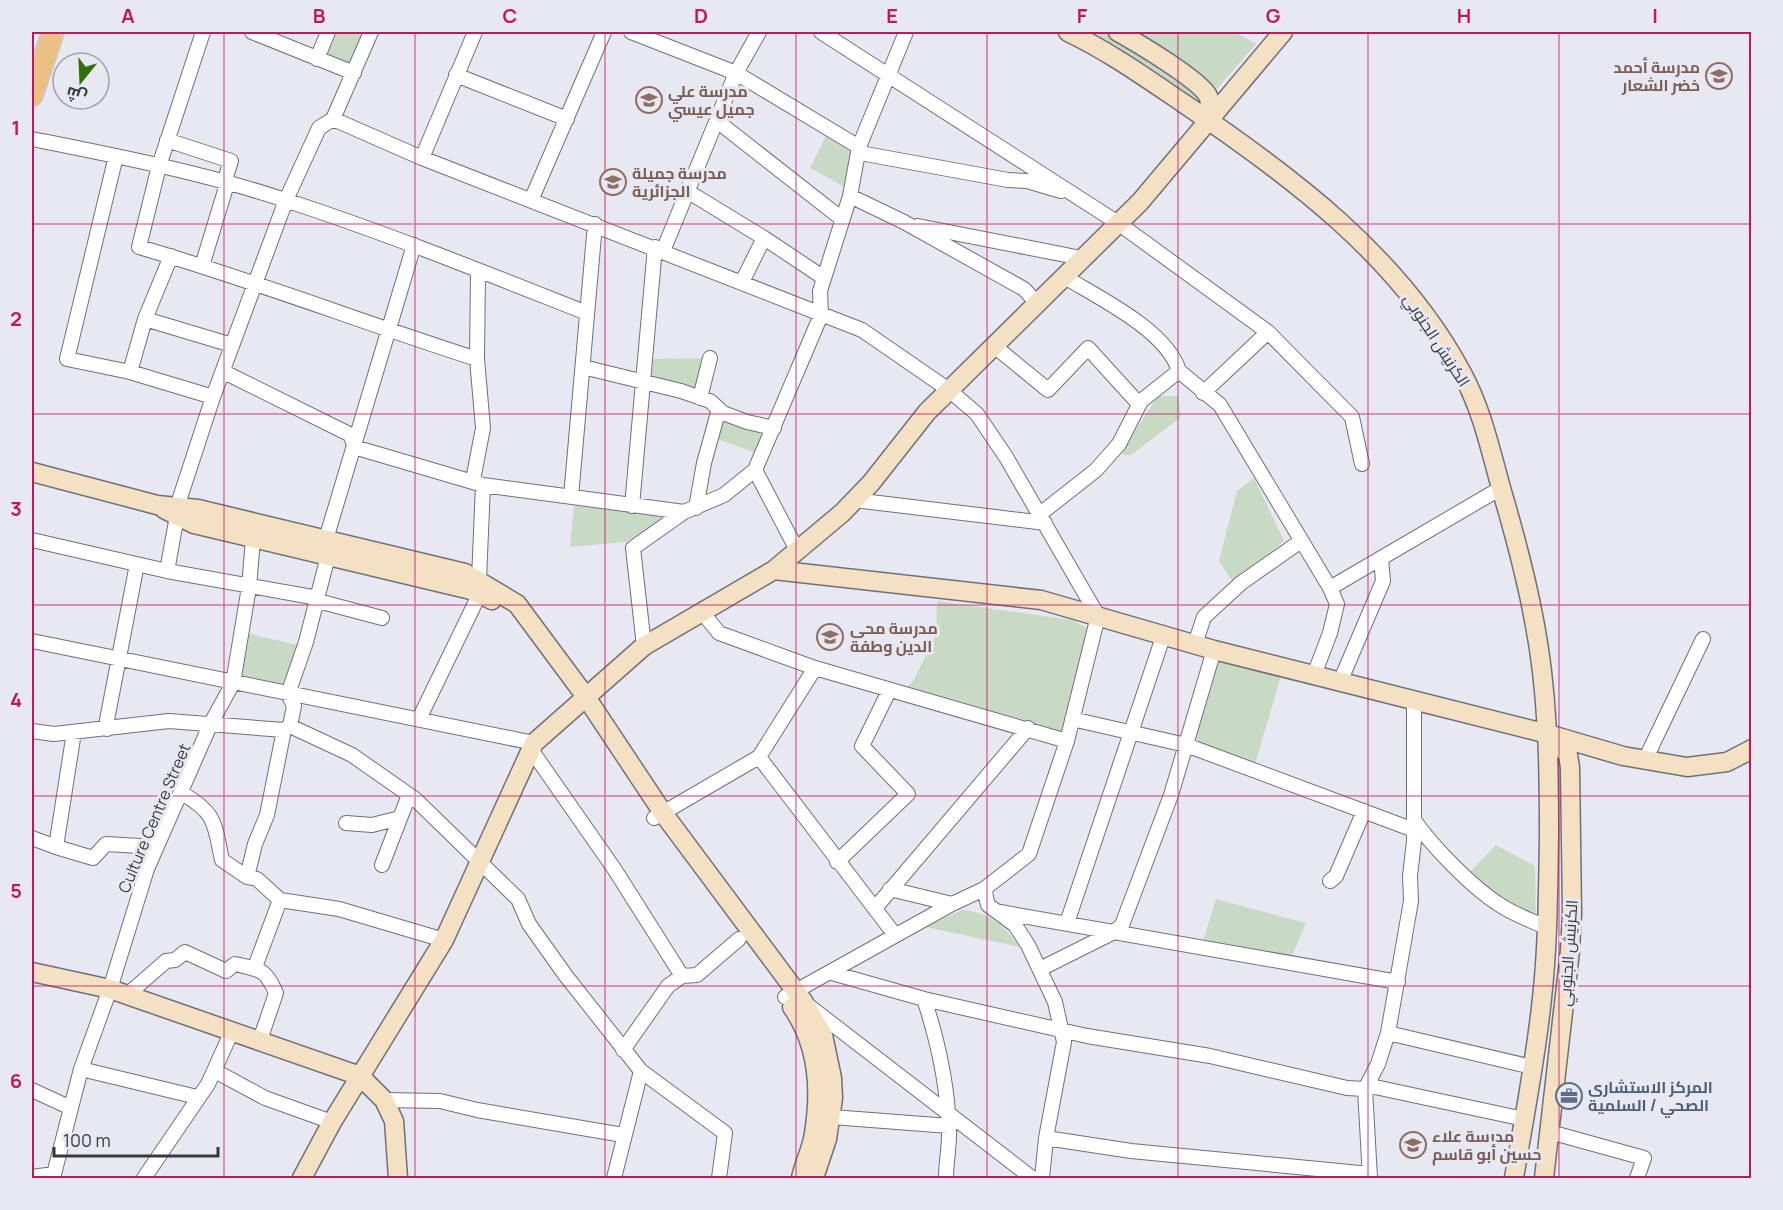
<svg xmlns="http://www.w3.org/2000/svg" width="1783" height="1210" font-family="Manrope,Cairo,sans-serif">
  <rect width="100%" height="100%" fill="#e8e8f2"/>
  <path fill="#c8dac4" d="M332 32H365L349 68 321 56Z
    M1088 32H1235L1256 44 1203 105 1145 65Z
    M826 136 856 155 847 188 810 168Z
    M705 358 696 392 650 378 651 359Z
    M1158 396H1178L1181 417 1131 455H1124L1122 451Z
    M723 416 767 433 756 453 717 439Z
    M1254 478 1284 541 1233 582 1219 561 1237 491Z
    M574 503 671 516 626 542 570 547Z
    M937 601 1072 620 1090 630 1065 737 939 697 903 691 913 681 936 635Z
    M245 633 298 645 287 692 234 680Z
    M1218 659 1281 676 1255 764 1191 743Z
    M1496 845 1535 866 1536 921 1499 904 1467 875Z
    M1216 899 1306 923 1290 960 1202 944Z
    M962 910C988 911 1006 927 1020 947L925 927Z"/>
  <g fill="none" stroke-linecap="round" stroke-linejoin="round">
    <defs>
      <path id="street" d="M203 32 159 166 139 247C253 280 364 323 477 359
        M252 32 354 73
        M631 32 736 73 859 147
        M821 32 1118 223 1268 332 1352 417 1362 464
        M317 59 328 32
        M456 75 567 119
        M333 119 422 158 862 330 949 390 977 414 1006 457 1098 616 1067 741 1029 854 984 889 952 904 785 997
        M717 121 842 219
        M32 139C117 156 205 173 288 201 389 234 488 274 587 313
        M167 140 231 161 224 183
        M860 153 1008 180 1027 181 1061 191
        M116 156 67 359 130 372 213 397
        M422 158 475 32
        M687 191 764 238
        M850 196 904 222 1024 289 1036 302
        M532 198 604 32
        M918 226 1081 258
        M663 251 736 73 759 32
        M171 256 145 319 232 345
        M202 266 227 184
        M1063 276C1097 297 1167 330 1179 371
        M742 282 764 238 824 278
        M993 345 1048 390 1088 348 1139 404
        M583 367 681 391 710 401 723 413 747 422 774 428
        M130 372 145 319
        M224 372 351 435 354 447 483 485 684 512
        M1203 393 1268 332
        M700 398 710 358
        M755 470 798 552
        M473 480 483 428 477 359 478 270
        M571 497 595 224
        M854 500 1045 523
        M632 506 655 247
        M177 507 213 397 286 200 319 128 333 119 371 32
        M696 508 704 463 719 409
        M1040 514 1096 470 1119 444 1141 401 1179 371 1220 405 1330 588 1501 488
        M326 539 414 245
        M32 540 167 571 318 598
        M328 556 306 642 288 694 294 706 290 726 352 755 415 799 518 899 529 924 566 976 641 1071 725 1133 719 1178
        M167 571 177 516
        M479 579 483 485
        M318 601 382 618
        M702 612 719 633 815 668 1067 741
        M32 641 534 743
        M1195 644 1204 617 1241 583 1301 541
        M644 646 633 548 684 512 724 495 755 470 821 315 820 291 850 196 859 147 906 32
        M1314 675 1330 633 1337 604 1330 588
        M1340 682 1383 581 1381 558
        M419 719 480 593
        M1072 719 1186 745 1414 830
        M107 729V720L137 564
        M32 731 54 734 169 721 284 730 290 726
        M74 732 56 847 93 858 106 844 156 847
        M532 751 615 870 682 976
        M759 757 895 935
        M1645 760 1703 639
        M182 793C217 814 214 823 222 860L247 877
        M654 818 759 757 815 668
        M1414 820C1431 845 1471 886 1497 903 1512 914 1531 920 1547 928
        M346 823 372 825 400 818
        M32 838 56 847
        M837 862 908 794 862 746 889 691
        M382 865 409 795
        M1330 881 1336 876 1364 811
        M890 889 952 904
        M984 889 988 905 1015 925 1028 945 1055 1002 1064 1042 1046 1138 1042 1178
        M280 900 339 909 444 940
        M876 907 1028 728
        M1000 912 1398 982
        M1067 923 1164 634
        M255 967 280 900 257 879 247 877 255 844 267 815 284 730
        M1040 969 1114 932 1122 925 1171 795 1214 650
        M832 973 924 999 1087 1036 1210 1056 1347 1088 1365 1089 1378 1064 1388 1033 1411 901 1410 876 1414 841V702
        M127 995 166 961 175 960 185 952 226 971 235 964C260 970 265 968 276 993L260 1040
        M924 999C938 1041 947 1083 949 1127 950 1144 946 1161 946 1178
        M809 1006 1032 1178
        M1388 1033 1532 1067
        M623 1050 668 986 682 976 697 975 739 939
        M81 1069 197 1097
        M215 1071 265 1098 332 1122
        M32 1090 71 1108
        M384 1100 440 1101 477 1110 623 1135
        M832 1117 949 1126
        M1550 1132 1644 1158 1637 1178
        M1046 1138 1131 1151 1370 1174
        M32 1177 54 1174
        M53 1178 81 1069 110 989 147 869 211 723 233 683 249 587 253 539
        M144 1178 208 1084 232 1031
        M614 1178 641 1071
        M1370 1178 1365 1089 1375 1087 1524 1119"/>
      <path id="secondary" d="M1068 32C1108 51 1146 78 1183 103 1290 175 1400 257 1462 373 1483 412 1491 453 1503 495 1515 536 1526 577 1534 620 1548 691 1549 764 1549 835 1548 890 1548 944 1542 998 1536 1058 1524 1118 1514 1178
        M1118 32C1136 42 1200 80 1208 96 1212 103 1208 112 1207 119
        M32 472 157 505 198 509 465 573 517 604 586 697 663 813 803 1001 823 1035 832 1078 833 1098 827 1139 814 1178
        M164 509 194 524 471 590 492 600
        M774 570 842 513 871 483 927 412 1140 202 1283 32
        M32 972 110 989 360 1076 384 1100 394 1121 398 1178
        M792 1007C818 1044 821 1090 814 1133 812 1149 804 1163 801 1178
        M302 1178 332 1122 444 940 534 743 644 646 774 570 1041 600 1214 650 1548 734 1623 756 1687 767 1727 762 1752 749
        M1544 1178 1570 951 1572 913 1570 767 1568 755 1549 735"/>
      <path id="primary" d="M32 95 53 32"/>
    </defs>
    <use href="#street" stroke="#71707a" stroke-width="16"/>
    <use href="#secondary" stroke="#71707a" stroke-width="21"/>
    <use href="#primary" stroke="#c8c8c9" stroke-width="24"/>
    <use href="#street" stroke="#fff" stroke-width="14"/>
    <use href="#secondary" stroke="#f4e0c2" stroke-width="18"/>
    <use href="#primary" stroke="#eac084" stroke-width="21"/>
  </g>
  <path fill="none" stroke="#c2185b" stroke-width="1.5" stroke-opacity="0.55" d="M224 32V1178M415 32V1178M605 32V1178M796 32V1178M987 32V1178M1178 32V1178M1368 32V1178M1559 32V1178M32 224H1752M32 414H1752M32 605H1752M32 796H1752M32 986H1752"/>
  <defs>
    <symbol id="school-ring" viewBox="-11 -11 22 22"><circle r="9.5" fill="#e8e8f2" stroke="#8d6e63" stroke-width="1.5"/><path d="M0-5L7-2L0 1L-7-2ZM-4 1L0 2.5L4 1V4Q0 6-4 4Z" fill="#8d6e63"/></symbol>
    <symbol id="office-ring" viewBox="-11 -11 22 22"><circle r="9.5" fill="#e8e8f2" stroke="#5c6f8a" stroke-width="1.5"/><path d="M-6-3h4V-5.5h4V-3h4V5H-6ZM-1-4.5V-3h2v-1.5ZM-6 0V1H6V0Z" fill="#5c6f8a"/></symbol>
  </defs>
  <g fill-rule="evenodd">
    <use href="#school-ring" x="1704" y="61" width="30" height="30"/>
    <use href="#school-ring" x="634" y="85" width="30" height="30"/>
    <use href="#school-ring" x="598" y="167" width="30" height="30"/>
    <use href="#school-ring" x="815" y="622" width="30" height="30"/>
    <use href="#office-ring" x="1554" y="1081" width="30" height="30"/>
    <use href="#school-ring" x="1398" y="1130" width="30" height="30"/>
  </g>
  <g text-anchor="middle" dominant-baseline="central" stroke-width="6" stroke-linejoin="round" paint-order="stroke">
    <g font-size="16" font-weight="bold" fill="#785e54" stroke="#e8e8f2" text-anchor="start">
      <text x="1700" y="67" text-anchor="end">مدرسة أحمد<tspan x="1700" dy="18">خضر الشعار</tspan></text>
      <text x="668" y="91">مدرسة علي<tspan x="668" dy="18">جميل عيسي</tspan></text>
      <text x="632" y="173">مدرسة جميلة<tspan x="632" dy="18">الجزائرية</tspan></text>
      <text x="850" y="628">مدرسة محي<tspan x="850" dy="18">الدين وطفة</tspan></text>
      <text x="1432" y="1136">مدرسة علاء<tspan x="1432" dy="18">حسين أبو قاسم</tspan></text>
    </g>
    <g font-size="16" fill="#39393d" stroke="#e8e8f2">
      <text transform="translate(1437 340) rotate(57)">الكرنيش الجنوبي</text>
      <text transform="translate(154 818) rotate(-67)">Culture Centre Street</text>
      <text transform="translate(1568 953) rotate(-86)">الكرنيش الجنوبي</text>
    </g>
    <g font-size="16" font-weight="bold" fill="#4e5e75" stroke="#e8e8f2" text-anchor="start">
      <text x="1588" y="1087">المركز الاستشاري<tspan x="1588" dy="18">الصحي / السلمية</tspan></text>
    </g>
  </g>
  <rect width="1783" height="1210" fill="none" stroke="#e8e8f2" stroke-width="66"/>
  <g transform="translate(81 81) rotate(198)"><circle r="28" fill="#e8e8f2" stroke="#a2a2aa" stroke-width="1.5"/>
  <path d="M0-4.5L10 22L0 15L-10 22Z" fill="#317005"/>
  <text y="-9" font-size="16" font-weight="bold" text-anchor="middle" fill="#39393d">ش</text>
  </g>
  <path d="M54 1147v9h164v-9" fill="none" stroke="#39393d" stroke-width="3"/>
  <text x="63" y="1147" font-size="18" fill="#39393d" stroke="#e8e8f2" stroke-width="4.5" paint-order="stroke">100 m</text>
  <rect x="33" y="33" width="1717" height="1144" fill="none" stroke="#c2185b" stroke-width="2"/>
  <g font-size="20" text-anchor="middle" font-weight="bold" fill="#c2185b">
    <text x="128" y="23">A</text>
    <text x="319" y="23">B</text>
    <text x="510" y="23">C</text>
    <text x="701" y="23">D</text>
    <text x="892" y="23">E</text>
    <text x="1082" y="23">F</text>
    <text x="1273" y="23">G</text>
    <text x="1464" y="23">H</text>
    <text x="1655" y="23">I</text>
    <text x="16" y="135">1</text>
    <text x="16" y="326">2</text>
    <text x="16" y="516">3</text>
    <text x="16" y="707">4</text>
    <text x="16" y="898">5</text>
    <text x="16" y="1088">6</text>
  </g>
</svg>
